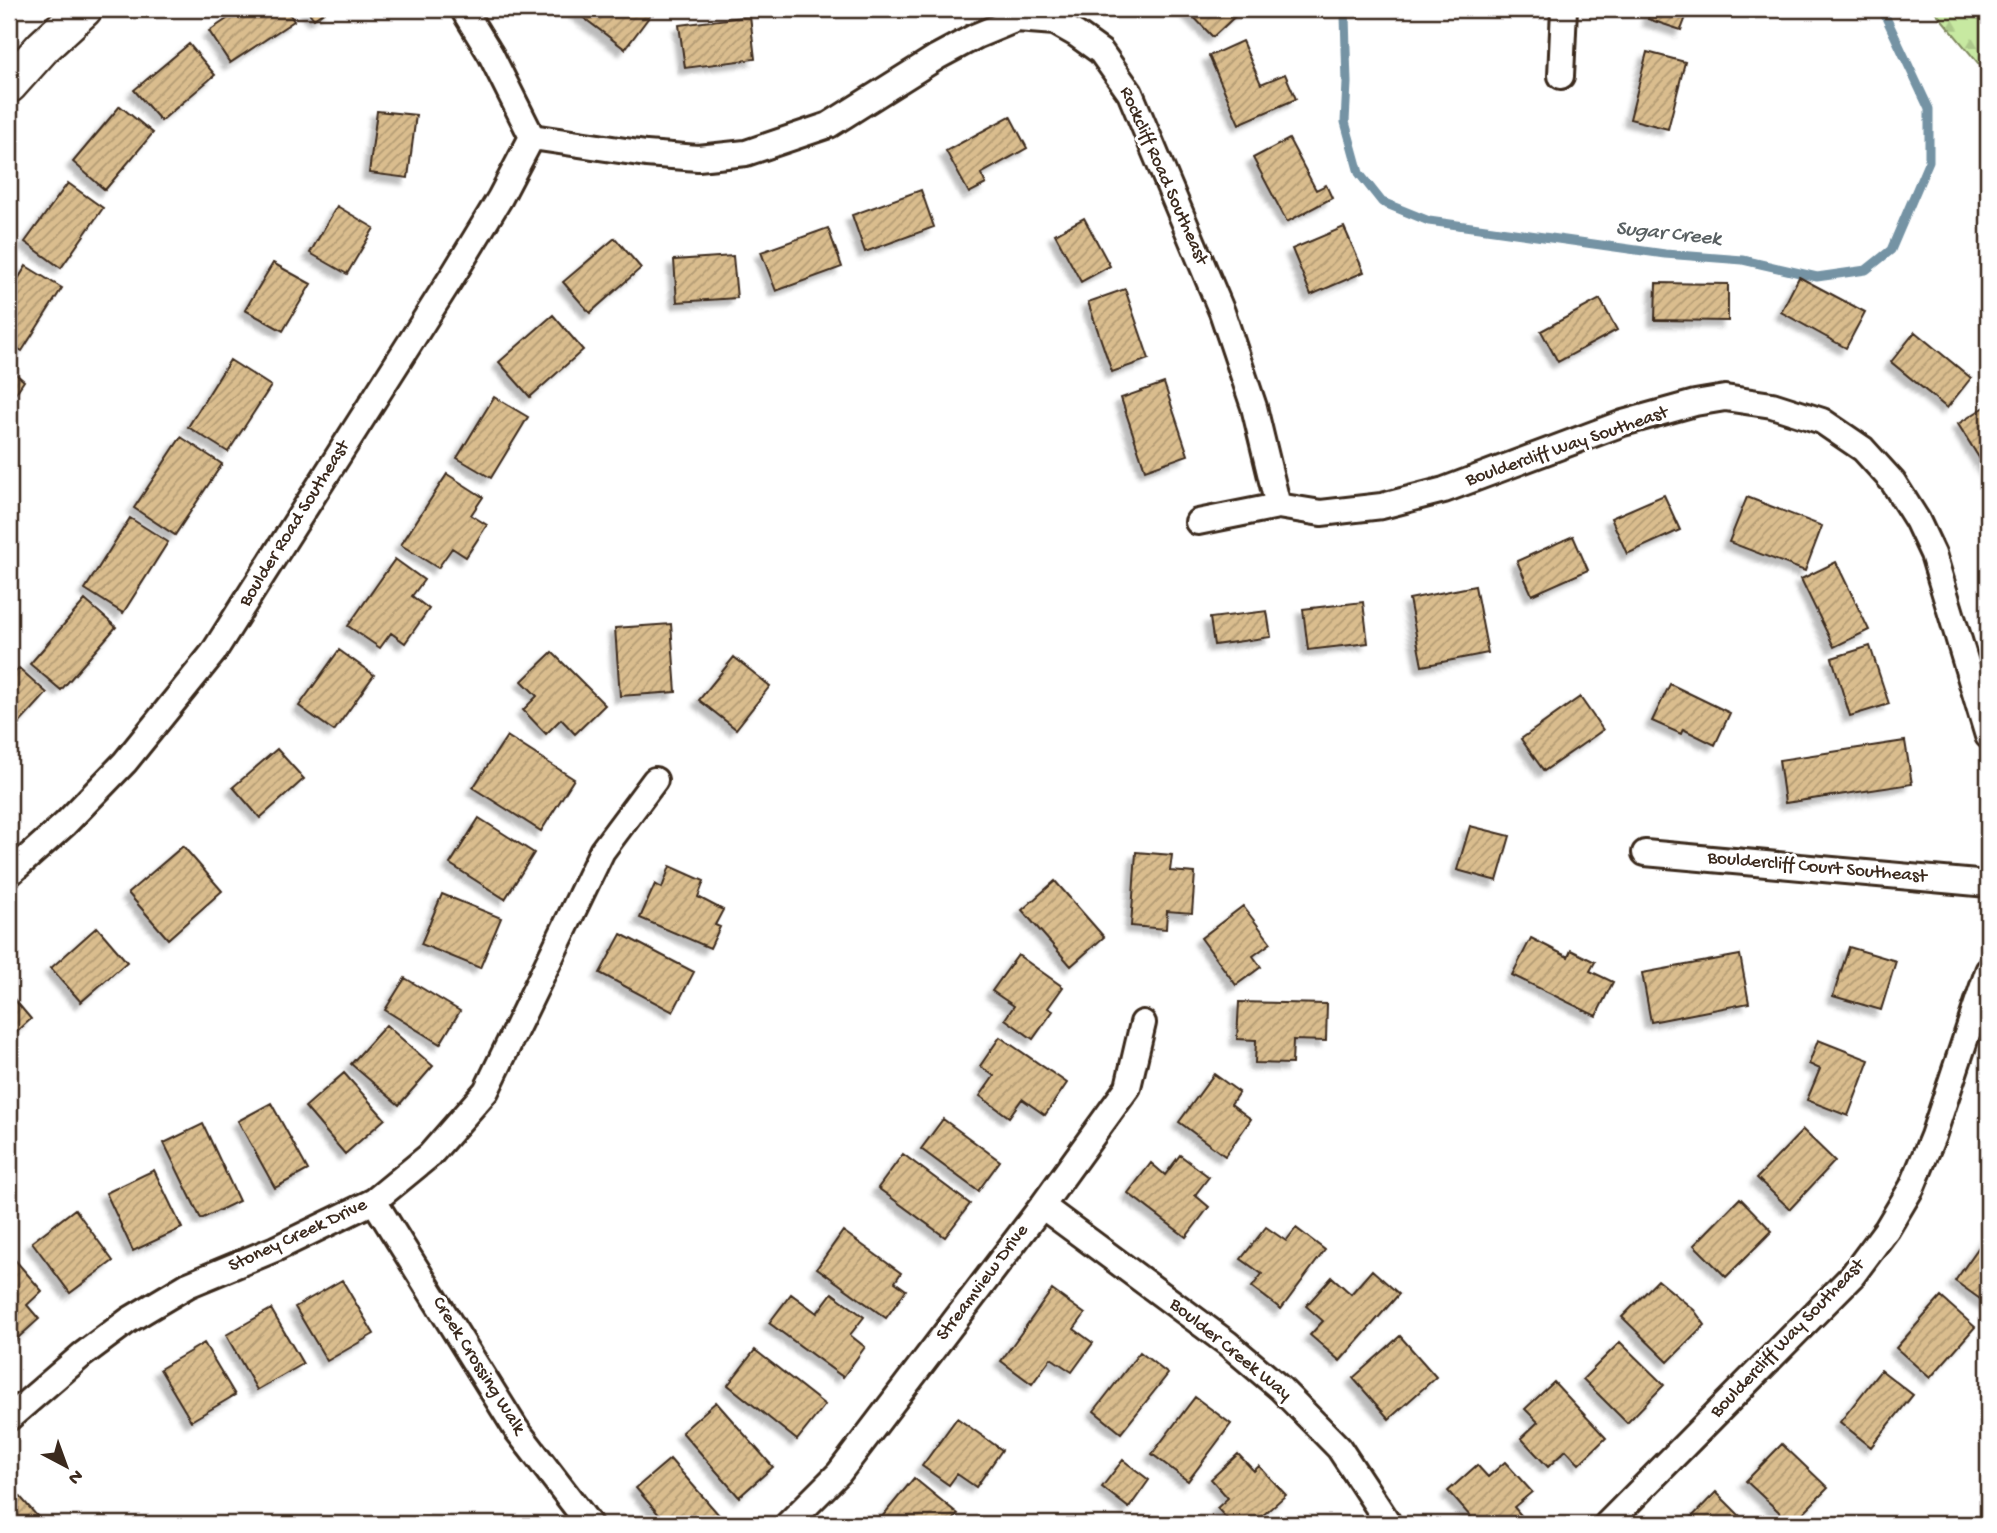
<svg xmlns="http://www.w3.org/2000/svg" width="1997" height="1533" font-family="'Gochi Hand',sans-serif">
  <defs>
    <pattern id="forest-firs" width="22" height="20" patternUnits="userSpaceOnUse" patternTransform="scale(1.75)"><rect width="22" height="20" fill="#c7e9a1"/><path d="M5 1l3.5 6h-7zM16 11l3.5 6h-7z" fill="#acc88a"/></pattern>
    <pattern id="building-hatch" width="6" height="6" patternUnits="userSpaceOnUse" patternTransform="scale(1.75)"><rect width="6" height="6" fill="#dabd8e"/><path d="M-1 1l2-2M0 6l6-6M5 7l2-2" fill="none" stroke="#b29a73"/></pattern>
    <filter id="shadow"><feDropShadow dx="-6" dy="6" stdDeviation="2" flood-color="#0004"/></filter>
  </defs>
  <rect width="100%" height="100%" fill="#fff"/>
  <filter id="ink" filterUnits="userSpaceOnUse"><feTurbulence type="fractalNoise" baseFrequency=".0143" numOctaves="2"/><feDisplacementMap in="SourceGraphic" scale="14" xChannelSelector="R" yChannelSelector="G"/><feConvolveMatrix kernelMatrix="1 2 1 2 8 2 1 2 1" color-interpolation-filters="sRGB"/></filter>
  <g filter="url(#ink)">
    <path fill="url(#forest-firs)" stroke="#818a60" stroke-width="2" d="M1933 9H1988V75Z"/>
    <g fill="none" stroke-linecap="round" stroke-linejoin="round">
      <path stroke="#7593a4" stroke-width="9" d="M1349 9 1345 16 1347 83 1345 122 1359 173 1382 202 1429 221 1665 254 1743 260 1817 277 1866 270 1891 250 1929 161V109L1882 9"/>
    </g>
    <path fill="url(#building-hatch)" stroke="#3b2a1e" stroke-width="2" filter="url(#shadow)" d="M242 9H286L294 21 230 63 209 31Z
      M306 9H328L314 19Z
      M572 9H647L652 13 625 49Z
      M1186 9H1243L1213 37Z
      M1651 9H1689L1681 30 1648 19Z
      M750 16 755 59 685 68 679 25Z
      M1242 41 1261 84 1285 74 1296 99 1239 124 1209 56Z
      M189 44 215 75 161 121 134 90Z
      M1647 52 1685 62 1668 129 1630 119Z
      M120 106 153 133 105 190 73 162Z
      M377 111 416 115 408 178 369 173Z
      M1010 116 1027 148 981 174 986 184 969 193 946 151Z
      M1289 139 1316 190 1326 185 1332 198 1287 222 1253 158Z
      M68 183 103 208 61 268 25 242Z
      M921 190 934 227 865 252 852 215Z
      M337 206 374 228 347 274 310 253Z
      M1084 218 1110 266 1081 282 1055 234Z
      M1344 227 1364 272 1311 295 1292 249Z
      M828 228 842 267 776 291 761 252Z
      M615 238 641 268 590 313 563 282Z
      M733 256 737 298 677 302 674 260Z
      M273 263 311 284 283 331 245 310Z
      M26 266 62 288 22 351 9 343V294Z
      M1799 277 1865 312 1846 348 1781 312Z
      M1656 283 1728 284V321L1655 320Z
      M1125 289 1149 359 1112 372 1088 302Z
      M1600 299 1617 330 1558 362 1541 331Z
      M553 315 583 350 530 397 499 362Z
      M1915 332 1971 378 1947 408 1891 362Z
      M230 360 271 386 228 452 188 427Z
      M9 368 24 381 9 403Z
      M1164 383 1188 455 1145 470 1121 398Z
      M494 397 528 417 491 478 457 458Z
      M1988 405V472L1958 424Z
      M181 437 222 464 175 535 134 508Z
      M447 474 483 497 471 515 487 525 466 557 452 548 438 568 401 545Z
      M1664 495 1680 530 1627 554 1611 518Z
      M1747 497 1822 526 1805 571 1729 542Z
      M130 518 168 542 123 613 85 589Z
      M1573 536 1588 570 1532 595 1517 561Z
      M395 559 424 580 412 596 429 609 405 643 391 633 380 648 348 626Z
      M1836 562 1869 630 1834 647 1801 579Z
      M1475 586 1488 653 1422 666 1409 599Z
      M85 600 116 627 61 690 30 664Z
      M1363 602 1368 643 1308 650 1303 609Z
      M1267 611 1271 637 1214 645 1210 618Z
      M671 624 676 692 620 696 615 628Z
      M1870 646 1889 704 1850 716 1832 658Z
      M339 650 374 675 334 731 299 706Z
      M552 652 605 705 575 734 561 719 546 734 523 710 537 696 522 681Z
      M734 657 770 686 736 729 699 700Z
      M19 668 47 693 9 735V679Z
      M1670 684 1730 713 1715 745 1683 729 1681 734 1652 721Z
      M1580 697 1603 730 1544 771 1521 739Z
      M507 736 574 779 541 831 473 788Z
      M1905 741 1912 784 1785 803 1779 760Z
      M277 749 304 779 260 818 233 787Z
      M479 818 534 853 505 899 450 864Z
      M1470 826 1510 836 1497 881 1457 870Z
      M183 846 222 891 168 939 128 893Z
      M1136 852 1172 855 1170 871 1195 873 1192 913 1167 911 1166 929 1131 926Z
      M670 866 704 881 698 897 723 910 715 925 720 927 710 948 640 918 655 884 662 888Z
      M1055 881 1104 937 1071 966 1022 910Z
      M442 894 501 918 480 968 421 944Z
      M1243 906 1271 943 1253 956 1261 967 1236 985 1201 938Z
      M97 927 127 962 81 1002 51 968Z
      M621 934 694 972 673 1012 600 973Z
      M1531 938 1568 957 1571 950 1595 962 1590 971 1613 982 1596 1016 1512 975Z
      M1849 947 1896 961 1881 1010 1833 996Z
      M1018 955 1063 987 1048 1008 1053 1011 1033 1039 1005 1019 1014 1006 992 991Z
      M1740 955 1749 1003 1651 1022 1642 973Z
      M405 978 460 1011 440 1044 385 1010Z
      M9 993 31 1019 9 1039Z
      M1239 1002 1327 1004 1326 1041 1293 1040 1292 1064 1255 1063 1256 1040 1237 1039Z
      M386 1025 433 1066 399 1105 351 1064Z
      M1000 1037 1067 1083 1045 1115 1022 1099 1009 1117 980 1096 994 1076 980 1066Z
      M1818 1040 1869 1060 1848 1116 1807 1100 1820 1069 1809 1064Z
      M344 1073 385 1119 345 1154 305 1107Z
      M1214 1074 1239 1092 1231 1104 1251 1119 1225 1156 1179 1122Z
      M271 1103 308 1170 275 1188 238 1121Z
      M943 1119 1000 1161 978 1191 921 1149Z
      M203 1124 239 1201 201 1219 164 1143Z
      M1803 1130 1835 1161 1790 1209 1757 1178Z
      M903 1154 970 1204 945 1237 878 1188Z
      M1180 1155 1209 1177 1195 1195 1209 1207 1186 1237 1128 1193 1151 1163 1165 1175Z
      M154 1170 182 1228 133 1251 106 1193Z
      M1740 1198 1772 1231 1726 1277 1694 1245Z
      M75 1209 113 1261 70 1293 32 1242Z
      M1266 1227 1286 1241 1296 1228 1325 1250 1281 1309 1252 1287 1262 1274 1241 1259Z
      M843 1231 901 1273 895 1282 906 1290 886 1318 817 1268Z
      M1988 1234V1301L1987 1304 1955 1281Z
      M9 1253 42 1291 27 1305 39 1319 9 1346Z
      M1372 1270 1399 1294 1340 1361 1310 1335 1323 1321 1306 1306 1332 1277 1351 1294Z
      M342 1280 374 1334 327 1361 295 1307Z
      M1658 1280 1694 1310 1705 1325 1668 1362 1622 1317Z
      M1052 1290 1085 1314 1074 1329 1093 1343 1072 1372 1051 1358 1032 1384 1001 1361Z
      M832 1293 864 1317 850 1335 865 1347 843 1377 769 1323 791 1294 817 1313Z
      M1941 1297 1975 1327 1930 1378 1896 1348Z
      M271 1309 303 1364 257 1390 226 1335Z
      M1400 1336 1436 1377 1389 1419 1353 1378Z
      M1620 1342 1664 1385 1627 1423 1583 1379Z
      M204 1343 235 1395 191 1421 160 1369Z
      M755 1350 825 1405 797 1440 728 1385Z
      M1140 1352 1168 1374 1121 1433 1094 1411Z
      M1881 1370 1913 1395 1871 1447 1840 1422Z
      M1554 1382 1606 1438 1579 1464 1566 1450 1548 1467 1521 1438 1538 1422 1525 1409Z
      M1195 1397 1231 1424 1188 1481 1152 1454Z
      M716 1402 773 1467 739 1497 682 1432Z
      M957 1418 1002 1450 976 1487 957 1474 949 1485 922 1466Z
      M1782 1444 1828 1488 1792 1524 1746 1481Z
      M1238 1454 1254 1471 1259 1466 1286 1495 1253 1524H1232L1217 1508 1228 1498 1211 1479Z
      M670 1459 719 1515 709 1524H667L636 1488Z
      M1123 1460 1149 1480 1129 1508 1102 1487Z
      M1505 1462 1532 1492 1514 1507 1526 1521 1522 1524H1477L1448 1491 1477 1465 1488 1477Z
      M914 1478 958 1514 950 1524H876Z
      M1716 1492 1748 1524H1685Z
      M17 1493 44 1524H9V1500Z"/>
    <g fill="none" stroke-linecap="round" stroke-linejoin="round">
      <defs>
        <path id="street" d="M463 9 491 55 532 137
          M1561 76 1564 9
          M532 137 646 154 698 158 746 153 829 125 937 57 976 36 1017 19 1055 22 1076 34 1101 52 1130 93 1222 312 1254 407 1278 506
          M1198 522 1278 506 1321 513 1382 506 1444 490 1623 423 1695 403 1725 398 1772 405 1822 421 1863 449 1893 482 1917 520 1933 554 1988 736
          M1645 853 1988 884
          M9 874 65 824 125 762 213 653 455 272 500 198 532 137
          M374 1201 516 1429 589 1524
          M1042 1206 1227 1343 1280 1388 1339 1448 1389 1524
          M9 1418 82 1355 129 1320 188 1285 275 1249 374 1201 430 1155 486 1091 602 851 655 780
          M788 1524 839 1473 1042 1206 1128 1087 1143 1023
          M1607 1524 1852 1276 1887 1229 1912 1187 1933 1136 1988 971"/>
        <path id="secondary" d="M9 85 43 47 84 9"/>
      </defs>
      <use href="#street" stroke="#3b2a1e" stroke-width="30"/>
      <use href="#secondary" stroke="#3b2a1e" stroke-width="40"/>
      <use href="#street" stroke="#fff" stroke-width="24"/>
      <use href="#secondary" stroke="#fff" stroke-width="35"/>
    </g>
  </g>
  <g text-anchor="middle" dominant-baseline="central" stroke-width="6" stroke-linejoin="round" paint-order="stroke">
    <g font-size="19" fill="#3b2a1e" stroke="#fff">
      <text transform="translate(1163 176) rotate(66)">Rockcliff Road Southeast</text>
      <text transform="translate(1567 447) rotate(-19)">Bouldercliff Way Southeast</text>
      <text transform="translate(295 524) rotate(-58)">Boulder Road Southeast</text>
      <text transform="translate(1817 868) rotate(5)">Bouldercliff Court Southeast</text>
      <text transform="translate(298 1236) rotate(-25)">Stoney Creek Drive</text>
      <text transform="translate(983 1283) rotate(-53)">Streamview Drive</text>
      <text transform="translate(1788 1339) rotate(-46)">Bouldercliff Way Southeast</text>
      <text transform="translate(1230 1350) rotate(39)">Boulder Creek Way</text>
      <text transform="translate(478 1366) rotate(58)">Creek Crossing Walk</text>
    </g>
    <g font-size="21" font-style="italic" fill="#585f61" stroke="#fff">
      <text transform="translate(1668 235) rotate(6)">Sugar Creek</text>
    </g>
  </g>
  <rect width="1997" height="1533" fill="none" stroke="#fff" stroke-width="35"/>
  <rect x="18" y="18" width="1962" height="1498" fill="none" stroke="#3b2a1e" stroke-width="2.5" filter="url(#ink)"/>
  <g transform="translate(66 1466) rotate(139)" stroke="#ffffff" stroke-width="5" paint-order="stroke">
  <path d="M0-5L12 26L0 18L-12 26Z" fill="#3b2a1e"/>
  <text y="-10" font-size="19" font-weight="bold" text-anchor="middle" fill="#3b2a1e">N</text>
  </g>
</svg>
